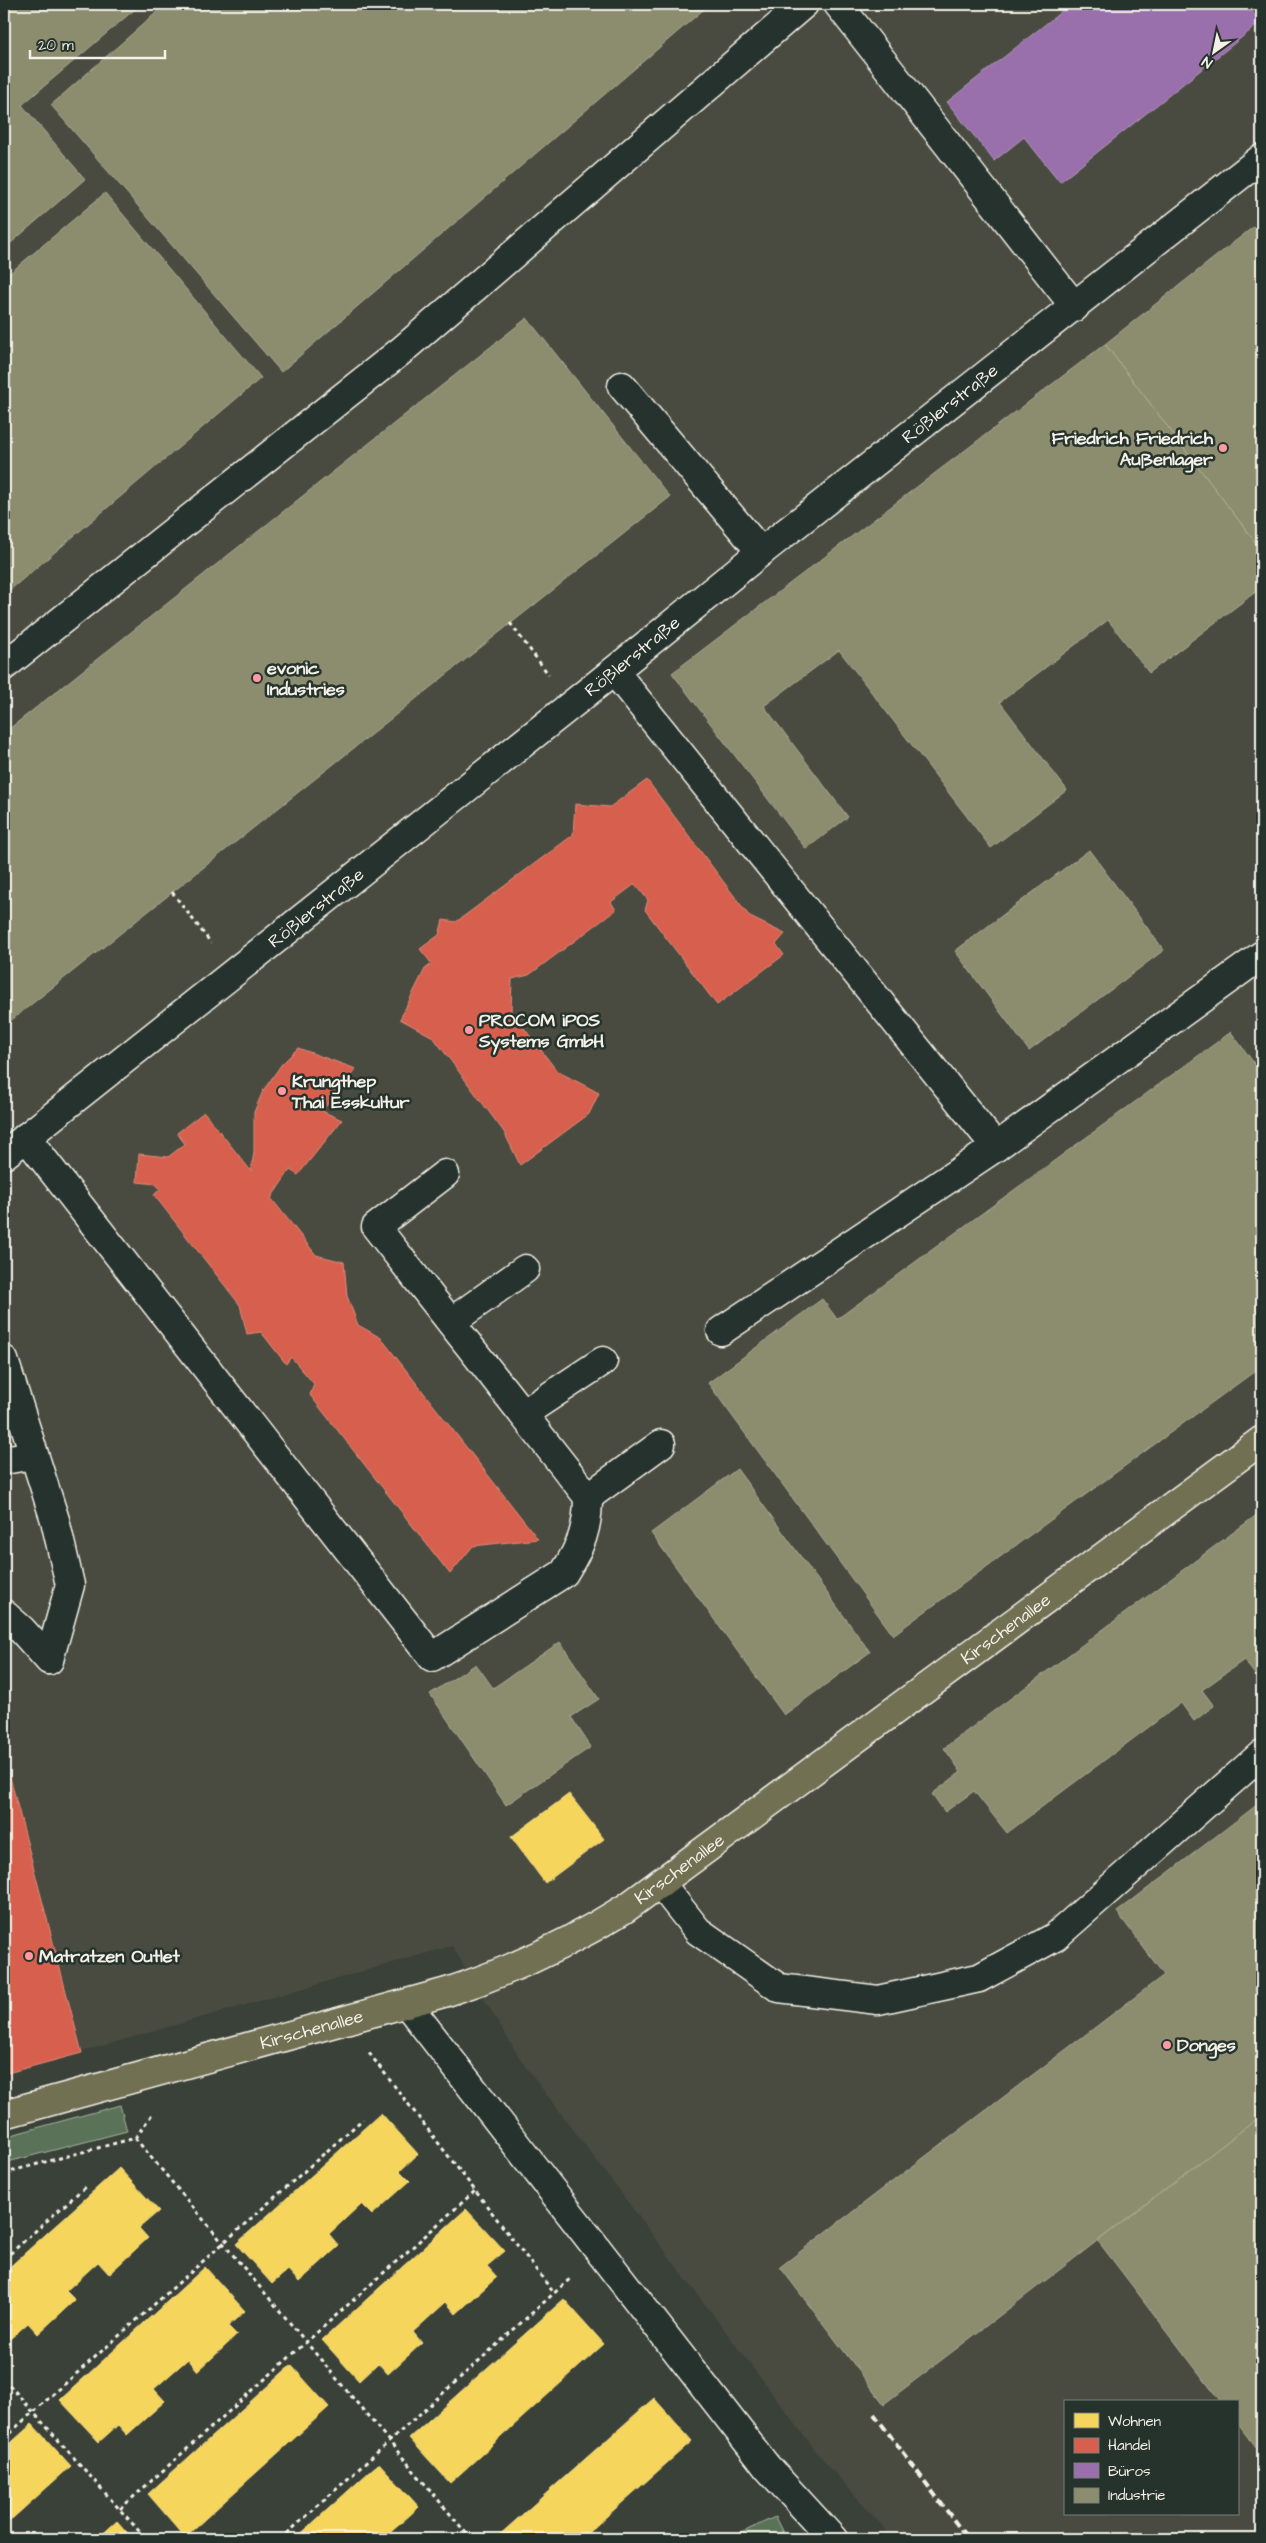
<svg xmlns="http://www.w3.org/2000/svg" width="1266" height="2543" font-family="'Architects Daughter',sans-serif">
  <rect width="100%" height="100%" fill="#3a4138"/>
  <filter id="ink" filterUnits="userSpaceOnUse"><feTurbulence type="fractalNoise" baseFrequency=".02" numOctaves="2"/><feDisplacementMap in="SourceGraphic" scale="10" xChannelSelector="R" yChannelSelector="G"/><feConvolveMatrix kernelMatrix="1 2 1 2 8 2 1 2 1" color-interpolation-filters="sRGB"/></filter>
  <g filter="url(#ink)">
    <path fill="#484b3f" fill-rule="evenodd" d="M4 4H1262V2539H894L818 2454 522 2062 452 1946 4 2074ZM1065 2402H1237V2514H1065Z"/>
    <path fill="#5a7358" stroke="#a7b2a0" d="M120 2105 127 2131 4 2163V2137Z
      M775 2517 786 2539H728Z"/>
    <path fill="#f6d55c" stroke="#f5dd86" d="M569 1794 604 1839 545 1883 511 1837Z
      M381 2113 418 2154 400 2171 410 2181 372 2215 361 2204 329 2234 339 2246 299 2282 288 2270 272 2284 236 2244Z
      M119 2168 159 2211 139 2228 148 2238 109 2274 98 2262 66 2291 75 2300 38 2334 28 2323 10 2339 4 2332V2272Z
      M466 2209 505 2251 487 2266 497 2277 456 2314 446 2302 413 2332 422 2343 388 2374 378 2363 359 2381 322 2340Z
      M205 2267 245 2311 228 2326 237 2335 198 2371 188 2359 154 2389 165 2401 127 2435 118 2425 99 2442 60 2400Z
      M564 2299 604 2344 450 2483 409 2438Z
      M291 2365 329 2407 185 2537 148 2494Z
      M654 2398 692 2441 581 2539H500L497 2537Z
      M32 2424 71 2466 4 2526V2449Z
      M379 2463 419 2507 383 2539H295Z
      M117 2521 133 2539H97Z"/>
    <path fill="#d6604d" stroke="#df8c7c" d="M647 780 750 917 785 934 776 944 784 955 717 1005 645 910 648 900 635 884 611 902 616 910 529 975 512 979 511 1011 557 1071 599 1093 589 1114 520 1165 504 1132 433 1037 400 1019 425 969 432 964 420 949 439 935 443 920 456 922 573 835 575 804 610 807Z
      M298 1048 356 1069 322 1111 342 1120 298 1175 290 1170 271 1198 316 1255 344 1262 347 1296 358 1325 381 1338 538 1539 473 1546 450 1574 310 1395 314 1384 291 1357 286 1364 261 1332 247 1334 240 1305 154 1195 160 1189 156 1184 137 1182 139 1154 168 1157 185 1144 177 1133 204 1112 251 1171 254 1152V1112L263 1091 281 1065Z
      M4 1754 82 2053 4 2074Z"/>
    <path fill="#9970ab" stroke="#b497bd" d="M1071 4H1246L1261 22 1060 182 1024 137 994 161 947 102Z"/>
    <path fill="#8c8c6e" stroke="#abaa93" d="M4 4H141L22 105 85 179 4 249Z
      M166 4H710L281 372 51 105Z
      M105 193 261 378 4 595V278Z
      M1262 220V551L1105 344Z
      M527 318 670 497 4 1026V733Z
      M1105 344 1262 551V587L1149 673 1108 620 1000 702 1067 790 991 848 839 650 764 706 848 817 806 849 672 673Z
      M1089 850 1164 950 1029 1051 955 951Z
      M1231 1032 1262 1074V1366L893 1635 708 1383 822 1299 837 1319Z
      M737 1469 870 1652 784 1715 651 1533Z
      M1262 1511V1684L1244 1660 1202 1690 1214 1706 1194 1721 1181 1703 1007 1833 974 1791 945 1812 932 1794 961 1772 944 1748Z
      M560 1642 599 1699 571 1717 591 1747 506 1805 430 1694 476 1664 493 1688Z
      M1262 1801V2115L884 2404 780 2267 1164 1975 1117 1912Z
      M1262 2115V2456L1237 2423V2402H1221L1098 2241Z"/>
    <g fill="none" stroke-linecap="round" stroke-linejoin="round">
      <defs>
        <g id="minor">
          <path d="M838 4 1075 307"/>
          <path d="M622 386 761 552"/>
          <path d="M4 666 401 351 804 4"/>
          <path d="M614 671 996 1147"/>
          <path d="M26 1137 432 1657 564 1573C581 1546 588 1529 588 1497L376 1227 445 1174"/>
          <path id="s1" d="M4 1155 614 671 761 552 1262 158"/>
          <path d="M451 1322 525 1269"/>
          <path d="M721 1331 996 1147 1262 955"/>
          <path d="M4 1360 55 1520 70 1585 49 1660"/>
          <path d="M523 1414 603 1361"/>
          <path d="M4 1460 33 1455"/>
          <path d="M588 1497 661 1444"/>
          <path d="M4 1614 21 1629 49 1660"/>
          <path d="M660 1883 698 1931 779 1988 878 2000 979 1978 1055 1937 1262 1754"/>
          <path d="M407 2004 767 2467 833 2539"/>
        </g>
        <g id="major">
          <path id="s2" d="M4 2114 447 1992C512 1971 568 1944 626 1908L1262 1440"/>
        </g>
      </defs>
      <use href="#minor" stroke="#f4f1e8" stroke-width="31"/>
      <use href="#major" stroke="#f4f1e8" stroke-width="31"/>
      <path stroke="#f4f1e8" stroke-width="3" stroke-dasharray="4 4" stroke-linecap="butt" d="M510 623 549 675
        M172 892 211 943
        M369 2053 554 2293
        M135 2138 471 2539
        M4 2173 135 2138 153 2113
        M4 2259 87 2185
        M4 2379 146 2539
        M4 2438 363 2119
        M120 2509 475 2191
        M281 2539 572 2277"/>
      <use href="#minor" stroke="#26332d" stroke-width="28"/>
      <use href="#major" stroke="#716f52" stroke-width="28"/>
      <path stroke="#f4f1e8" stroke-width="4" stroke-dasharray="8 4" stroke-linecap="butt" d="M874 2414 968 2539"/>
    </g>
  </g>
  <g fill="#ff9aa2" stroke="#26332d" stroke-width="2">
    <circle cx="1223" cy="448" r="5"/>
    <circle cx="257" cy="678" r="5"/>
    <circle cx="469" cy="1030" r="5"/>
    <circle cx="282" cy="1091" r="5"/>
    <circle cx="29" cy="1956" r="5"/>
    <circle cx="1167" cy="2045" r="5"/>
  </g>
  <g text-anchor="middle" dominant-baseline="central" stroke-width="5" stroke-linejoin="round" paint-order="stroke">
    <g font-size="18" fill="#f4f1e8" stroke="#26332d">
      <text stroke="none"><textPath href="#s1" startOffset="1208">Rößlerstraße</textPath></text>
      <text stroke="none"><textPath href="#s1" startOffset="802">Rößlerstraße</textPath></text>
      <text stroke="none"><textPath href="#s1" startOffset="398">Rößlerstraße</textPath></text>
      <text stroke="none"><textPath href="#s2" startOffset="1129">Kirschenallee</textPath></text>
      <text stroke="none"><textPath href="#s2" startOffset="724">Kirschenallee</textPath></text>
      <text stroke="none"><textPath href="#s2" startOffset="319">Kirschenallee</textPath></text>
    </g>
    <g font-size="18" font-weight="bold" fill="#f4f1e8" stroke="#26332d" text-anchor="start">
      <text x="1213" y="438" text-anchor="end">Friedrich Friedrich<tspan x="1213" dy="21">Außenlager</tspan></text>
      <text x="267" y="668">evonic<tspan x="267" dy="21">Industries</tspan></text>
      <text x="479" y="1020">PROCOM iPOS<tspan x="479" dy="21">Systems GmbH</tspan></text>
      <text x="292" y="1081">Krungthep<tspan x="292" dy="21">Thai Esskultur</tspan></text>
      <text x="39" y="1956">Matratzen Outlet</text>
      <text x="1177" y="2045">Donges</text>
    </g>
  </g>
  <rect width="1266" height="2543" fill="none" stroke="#26332d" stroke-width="20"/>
  <rect x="10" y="10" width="1246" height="2523" fill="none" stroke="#f4f1e8" stroke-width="2" filter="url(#ink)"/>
  <rect x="1064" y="2400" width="175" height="115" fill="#26332d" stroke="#787f78"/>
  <rect x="1074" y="2413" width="25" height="15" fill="#f6d55c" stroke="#787f78"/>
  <text x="1108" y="2426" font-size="15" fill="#f4f1e8">Wohnen</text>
  <rect x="1074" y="2438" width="25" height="15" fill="#d6604d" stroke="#787f78"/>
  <text x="1108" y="2450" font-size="15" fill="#f4f1e8">Handel</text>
  <rect x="1074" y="2463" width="25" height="15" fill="#9970ab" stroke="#787f78"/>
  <text x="1108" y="2476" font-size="15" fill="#f4f1e8">Büros</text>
  <rect x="1074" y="2488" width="25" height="15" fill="#8c8c6e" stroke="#787f78"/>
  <text x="1108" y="2500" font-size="15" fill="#f4f1e8">Industrie</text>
  <g transform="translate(1214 52) rotate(213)" stroke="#26332d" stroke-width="4" paint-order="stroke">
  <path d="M0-4L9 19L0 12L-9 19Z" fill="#f4f1e8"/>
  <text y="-8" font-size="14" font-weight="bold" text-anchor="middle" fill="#f4f1e8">N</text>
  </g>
  <path d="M30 50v8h135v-8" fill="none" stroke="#f4f1e8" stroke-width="2.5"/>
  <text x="38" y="50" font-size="15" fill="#f4f1e8" stroke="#26332d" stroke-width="4" paint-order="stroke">20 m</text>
</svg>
